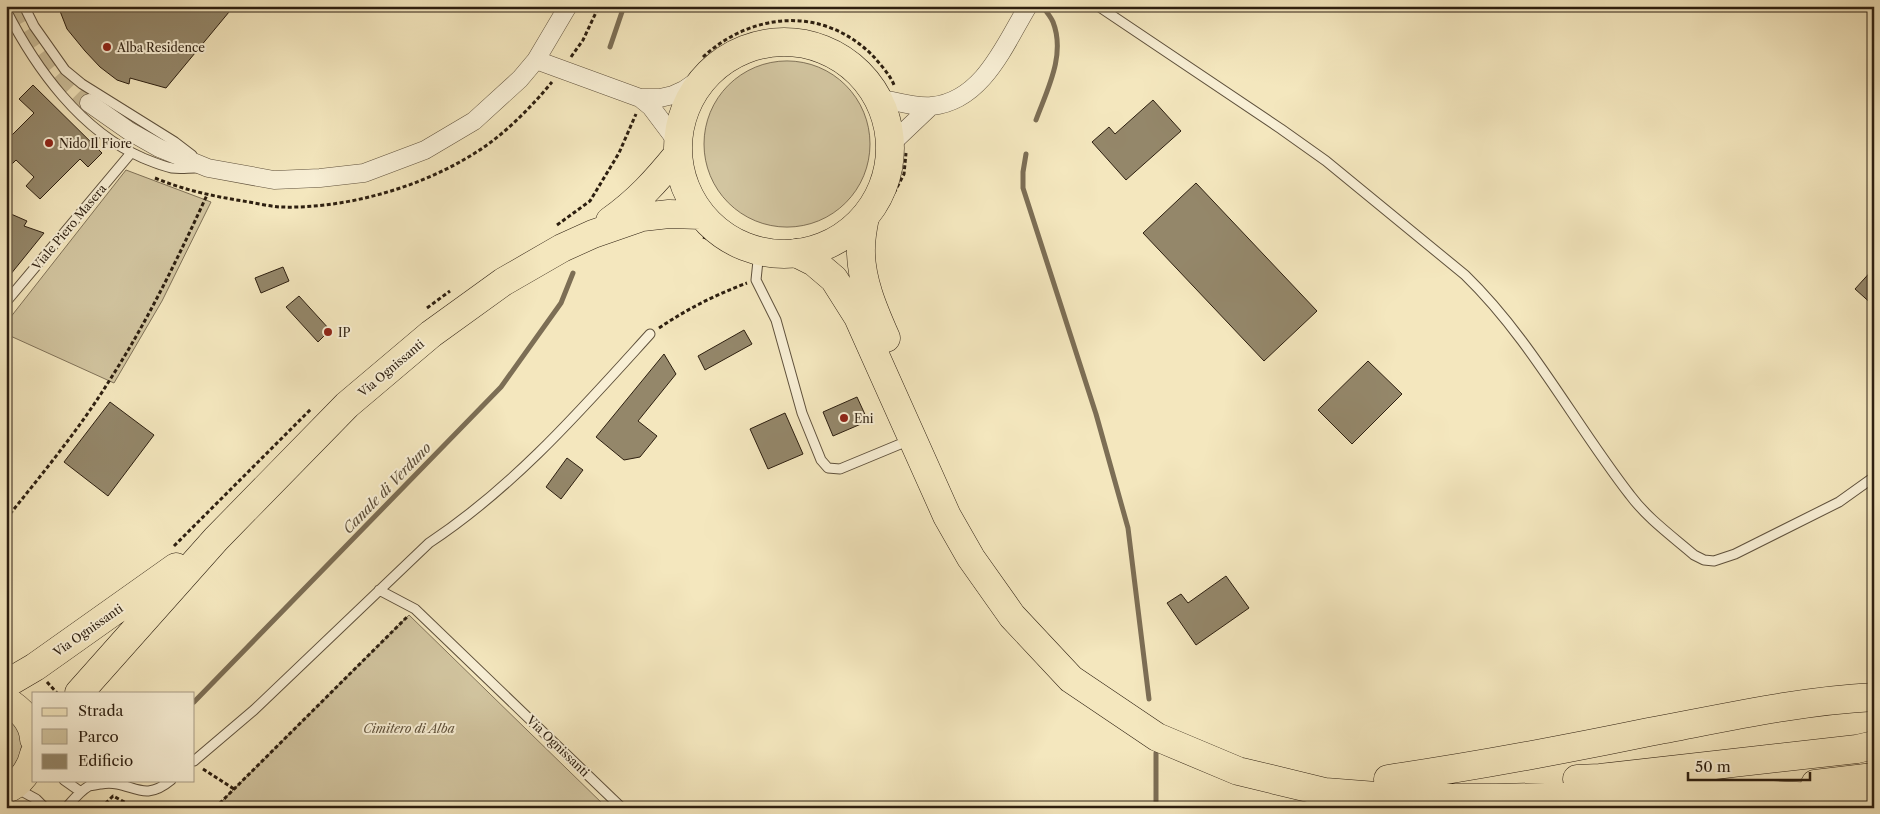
<svg xmlns="http://www.w3.org/2000/svg" width="1880" height="814" font-family="'Libre Caslon Text',serif">
  <rect width="100%" height="100%" fill="#f4e7be"/>
  <filter id="stains"><feTurbulence type="fractalNoise" baseFrequency=".004" numOctaves="4"/><feColorMatrix values="0 0 0 0 .2 0 0 0 0 .09 0 0 0 0 .02 0 0 0 .5 -.17"/></filter>
  <radialGradient id="worn" r=".72"><stop offset=".6" stop-color="#630" stop-opacity="0"/><stop offset="1" stop-color="#630" stop-opacity=".3"/></radialGradient>
  <path fill="#d2c5a0" stroke="#807258" d="M704 144a83 83 0 1 1 166 0a83 83 0 1 1-166 0Z
    M126 170 211 202 162 301 114 383 6 334V323Z
    M409 615 607 808H215Z
    M6 715C19 725 27 745 19 760 16 766 10 771 6 775Z"/>
  <g fill="none" stroke-linecap="round" stroke-linejoin="round">
    <path stroke="#7c6e55" stroke-width="5" d="M610 47 624 6
      M1036 120C1047 90 1066 55 1053 22 1051 17 1046 11 1042 6
      M1026 154 1023 172V188L1096 414 1128 528 1149 699
      M194 702 501 387 561 303 573 273
      M1156 808V753"/>
  </g>
  <path fill="#94876a" stroke="#2d1f10" d="M58 6 73 10 74 6H234L166 88 130 78 129 84 117 80 100 67 85 51 67 29Z
    M33 85 102 153 88 167 80 159 40 199 26 186 34 177 16 160 6 170V141L34 113 19 99Z
    M1153 100 1181 131 1126 180 1092 142 1109 127 1115 134Z
    M1196 183 1317 311 1264 361 1143 233Z
    M11 214 27 221 24 226 44 233 6 280V226Z
    M283 267 289 281 261 293 255 278Z
    M1874 268V306L1855 289Z
    M299 296 330 330 318 342 286 307Z
    M744 330 752 344 705 370 698 356Z
    M664 354 676 374 638 421 657 436 640 457 624 460 596 437Z
    M1368 361 1402 394 1352 444 1318 410Z
    M857 397 868 421 833 436 823 412Z
    M110 402 154 435 108 496 64 462Z
    M785 413 803 454 768 469 750 429Z
    M567 458 583 470 561 499 546 487Z
    M1226 576 1249 608 1196 645 1167 603 1181 594 1188 603Z"/>
  <g fill="none" stroke-linecap="round" stroke-linejoin="round">
    <path stroke="#ccbf9b" stroke-width="18" stroke-dasharray="18 9" stroke-linecap="butt" d="M15 6C33 44 59 75 89 103"/>
    <defs>
      <path id="lane" d="M24 6 34 26 65 70 82 84 175 142 192 155
        M1098 6 1281 129 1326 161 1465 275C1531 339 1574 423 1630 495 1647 518 1672 536 1694 555L1704 560 1714 561 1735 554 1839 502 1874 477
        M6 10C36 69 81 131 143 158 153 162 162 166 172 168 180 169 188 168 195 168
        M759 251 756 280 776 320 802 413 821 460 828 468 840 469 910 440
        M6 302 131 153
        M379 590 415 609 622 808
        M194 761 254 710 429 543C515 486 582 409 650 334
        M64 780 81 792
        M16 788 36 799 45 808
        M66 808C73 800 80 791 89 786 93 785 97 785 101 784 132 779 141 805 171 780"/>
      <path id="street" d="M536 60 640 98H660L673 95 684 90 710 72
        M640 98 651 107 678 143
        M878 98C894 101 917 108 932 106 983 101 1005 44 1028 6
        M89 103 129 131 159 148 208 168 274 180 320 178 364 173 425 150 474 121 520 79 536 60 568 6
        M891 144 931 106"/>
      <path id="primary" d="M678 148a106 106 0 1 1 212 0a106 106 0 1 1-212 0Z
        M610 221C638 201 656 181 678 154
        M6 684 35 667 176 567
        M79 693 216 539 347 405 431 334 503 282 562 248 593 234 642 217 669 214 701 215
        M6 701C20 709 33 722 34 739
        M6 789C20 785 31 768 34 754"/>
      <path id="highway" d="M865 217C863 227 861 238 861 248 860 279 874 311 886 338
        M796 253 814 262 834 279 858 317 947 516 971 558 1012 616 1071 679 1157 737 1238 771 1325 792 1389 797 1497 798 1721 793 1846 798 1874 804
        M1388 779C1476 766 1562 750 1649 732 1724 718 1798 701 1874 697
        M1577 779 1600 778 1857 749 1874 745
        M1815 784 1874 777"/>
    </defs>
    <use href="#lane" stroke="#5f513c" stroke-width="11"/>
    <use href="#street" stroke="#5f513c" stroke-width="19"/>
    <use href="#primary" stroke="#2d1f10" stroke-width="29"/>
    <use href="#highway" stroke="#2d1f10" stroke-width="29"/>
    <path stroke="#2d1f10" stroke-width="3" stroke-dasharray="4 2.5" stroke-linecap="butt" d="M571 57 583 40 599 6
      M703 57C753 11 825 6 874 57 881 65 890 75 894 85
      M155 178C184 190 212 196 243 201 255 203 268 206 280 207 341 209 412 190 465 159 499 140 527 112 552 82
      M885 210 904 174 906 153
      M557 225 590 201 619 153 636 114
      M703 237C719 242 731 252 747 258
      M427 308 450 291
      M659 328C687 309 715 295 747 283
      M6 519C42 474 81 427 111 378 148 320 178 258 207 195
      M174 546 311 409
      M47 682 57 693
      M203 769 234 789
      M101 808 113 796 132 806 144 807V802
      M215 808 407 617"/>
    <use href="#lane" stroke="#f8efd5" stroke-width="9"/>
    <use href="#street" stroke="#f8efd5" stroke-width="18"/>
    <use href="#primary" stroke="#f4e7be" stroke-width="28"/>
    <use href="#highway" stroke="#f4e7be" stroke-width="28"/>
  </g>
  <g fill="#8f2418" stroke="#f8efd5" stroke-width="2">
    <circle cx="107" cy="47" r="5"/>
    <circle cx="49" cy="143" r="5"/>
    <circle cx="328" cy="332" r="5"/>
    <circle cx="844" cy="418" r="5"/>
  </g>
  <g text-anchor="middle" dominant-baseline="central" stroke-width="4" stroke-linejoin="round" paint-order="stroke">
    <g font-size="12" fill="#2d1f10" stroke="#f8efd5" text-anchor="start">
      <text x="117" y="47">Alba Residence</text>
      <text x="59" y="143">Nido Il Fiore</text>
      <text x="338" y="332">IP</text>
      <text x="854" y="418">Eni</text>
    </g>
    <g font-size="12" fill="#2d1f10" stroke="#f8efd5">
      <text transform="translate(69 227) rotate(-50)">Viale Piero Masera</text>
      <text transform="translate(391 368) rotate(-40)">Via Ognissanti</text>
      <text transform="translate(88 630) rotate(-35)">Via Ognissanti</text>
      <text transform="translate(558 746) rotate(44)">Via Ognissanti</text>
    </g>
    <g font-size="12" font-style="italic" fill="#5f513b" stroke="#f8efd5">
      <text x="409" y="728">Cimitero di Alba</text>
    </g>
    <g font-size="14" font-style="italic" fill="#5b4d38" stroke="#f8efd5">
      <text transform="translate(387 488) rotate(-46)">Canale di Verduno</text>
    </g>
  </g>
  <rect width="1880" height="814" fill="none" stroke="#f4e7be" stroke-width="25"/>
  <rect x="8" y="8" width="1865" height="799" fill="none" stroke="#2d1f10" stroke-width="2.5"/>
  <rect x="12" y="12" width="1855" height="789" fill="none" stroke="#2d1f10"/>
  <rect x="32" y="692" width="162" height="90" fill="#f8efd5" stroke="#a79c86"/>
  <rect x="42" y="708" width="25" height="8" fill="#f4e7be" stroke="#a79c86"/>
  <text x="78" y="716" font-size="15" fill="#2d1f10">Strada</text>
  <rect x="42" y="729" width="25" height="15" fill="#d2c5a0" stroke="#a79c86"/>
  <text x="78" y="742" font-size="15" fill="#2d1f10">Parco</text>
  <rect x="42" y="754" width="25" height="15" fill="#94876a" stroke="#a79c86"/>
  <text x="78" y="766" font-size="15" fill="#2d1f10">Edificio</text>
  <path d="M1688 772v8h122v-8" fill="none" stroke="#2d1f10" stroke-width="2.5"/>
  <text x="1695" y="772" font-size="15" fill="#2d1f10" stroke="#f8efd5" stroke-width="4" paint-order="stroke">50 m</text>
  <rect width="100%" height="100%" filter="url(#stains)"/>
  <rect width="100%" height="100%" fill="url(#worn)"/>
</svg>
